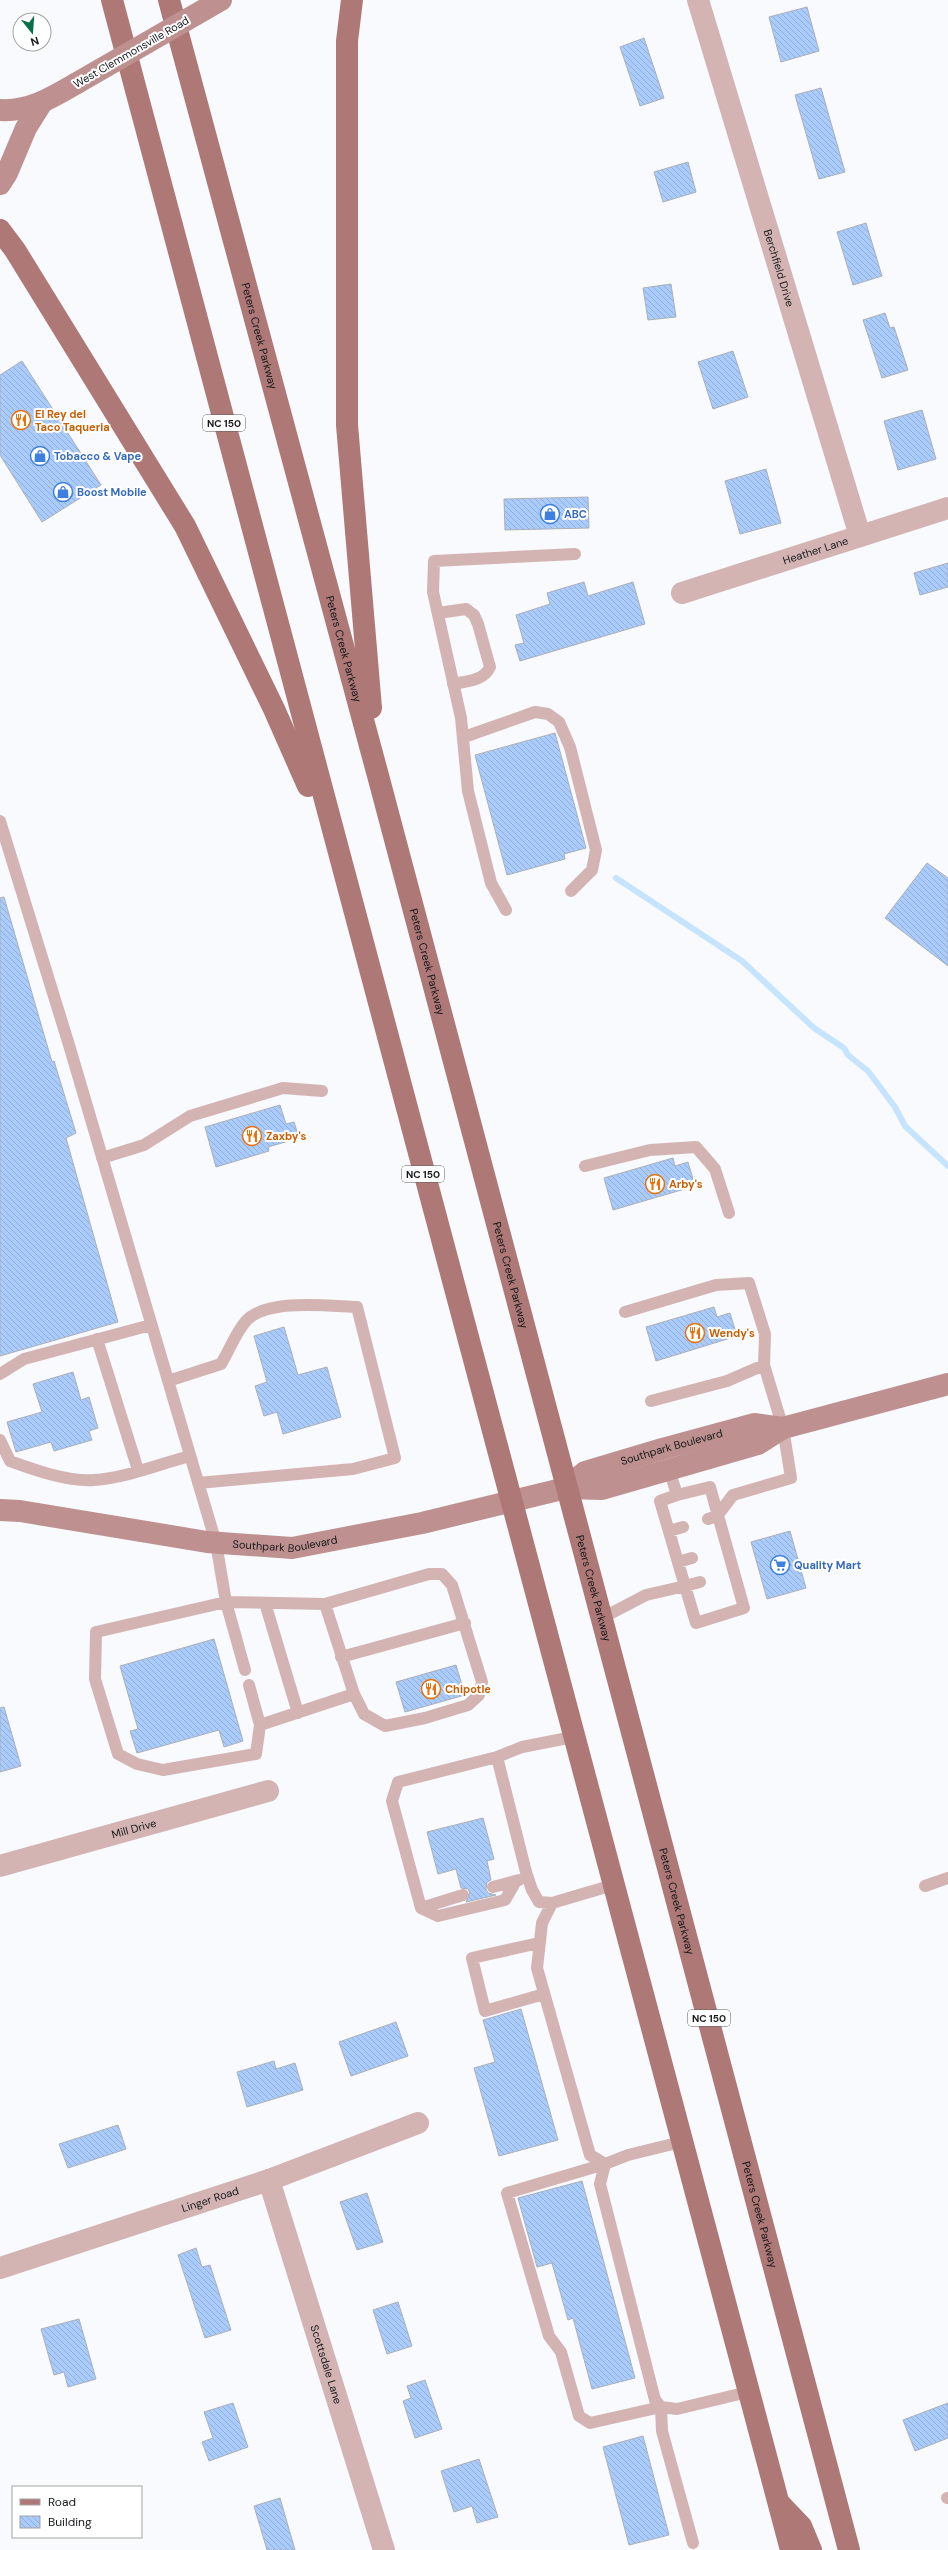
<svg xmlns="http://www.w3.org/2000/svg" width="948" height="2550" font-family="'DM Sans',sans-serif">
  <defs>
    <pattern id="building-back-hatch" width="6" height="6" patternUnits="userSpaceOnUse"><rect width="6" height="6" fill="#aaccfd"/><path d="M-1 5l2 2M0 0l6 6M5-1l2 2" fill="none" stroke="#92aed8"/></pattern>
  </defs>
  <rect width="100%" height="100%" fill="#f8fafe"/>
  <g fill="none" stroke-linecap="round" stroke-linejoin="round">
    <path stroke="#c6e4fe" stroke-width="6" d="M616 878 742 961 814 1028 844 1048 848 1055 868 1071 895 1107 905 1126 948 1166"/>
  </g>
  <path fill="url(#building-back-hatch)" stroke="#abafb5" d="M807 7 819 51 781 62 769 17Z
    M644 38 664 98 640 106 620 47Z
    M821 88 845 172 819 179 795 95Z
    M688 162 696 192 663 202 654 172Z
    M866 223 882 276 853 285 837 232Z
    M671 284 676 317 648 320 643 288Z
    M885 313 890 328 894 327 908 370 882 378 863 320Z
    M733 351 748 397 713 409 698 362Z
    M22 361 101 485 42 522 0 455V375Z
    M922 410 936 459 898 470 884 421Z
    M766 469 781 523 740 534 725 481Z
    M588 497 589 528 505 530 504 499Z
    M948 563V587L920 595 914 573Z
    M584 582 588 596 633 582 645 624 520 661 515 645 524 643 516 615 550 604 547 593Z
    M555 733 586 848 564 854 565 859 507 875 475 755Z
    M927 863 948 878V966L885 918Z
    M4 897 52 1062 54 1061 76 1133 66 1138 118 1322 0 1356V898Z
    M280 1105 286 1124 294 1122 299 1138 268 1147 269 1151 216 1167 205 1127Z
    M673 1158 675 1166 688 1162 695 1186 613 1210 604 1178Z
    M714 1307 717 1317 730 1313 737 1336 656 1361 646 1327Z
    M284 1327 298 1375 327 1367 341 1417 283 1434 277 1412 264 1416 255 1386 267 1382 254 1336Z
    M73 1372 81 1400 89 1397 98 1428 89 1431 92 1440 54 1451 51 1442 16 1452 7 1422 42 1412 33 1384Z
    M790 1531 806 1588 767 1599 751 1542Z
    M214 1639 243 1741 224 1747 219 1730 137 1753 130 1731 138 1729 120 1666Z
    M456 1665 465 1695 405 1712 396 1682Z
    M4 1707 21 1766 0 1772V1708Z
    M483 1818 494 1859 487 1861 491 1880 487 1882 486 1889 488 1893 496 1895 466 1902 470 1893 468 1889 461 1888 456 1869 438 1874 427 1832Z
    M521 2009 558 2140 499 2156 474 2068 495 2062 483 2020Z
    M396 2022 408 2056 351 2076 339 2042Z
    M274 2061 276 2069 295 2063 303 2090 247 2107 237 2072Z
    M118 2125 126 2149 68 2168 59 2144Z
    M582 2181 635 2378 592 2389 573 2318 568 2320 552 2263 537 2267 518 2198Z
    M367 2193 383 2242 357 2250 340 2202Z
    M196 2248 202 2267 210 2265 231 2330 205 2338 178 2255Z
    M398 2302 412 2346 387 2354 373 2310Z
    M79 2319 96 2379 68 2387 64 2372 54 2375 41 2329Z
    M425 2380 442 2429 415 2438 403 2401 411 2398 407 2386Z
    M233 2403 248 2447 209 2461 202 2442 213 2438 204 2412Z
    M948 2403V2438L915 2451 903 2420Z
    M643 2436 669 2535 629 2545 603 2447Z
    M479 2459 498 2517 477 2523 472 2506 454 2512 441 2471Z
    M280 2498 295 2550H267L254 2506Z"/>
  <g fill="none" stroke-linecap="round" stroke-linejoin="round">
    <path stroke="#d3b4b3" stroke-width="12" d="M438 613 466 609 474 615 478 624 490 667C484 681 466 681 453 684
      M464 737 535 712 548 714 559 722 570 747 596 850 592 870 571 891
      M0 821 69 1045 216 1543 226 1602 245 1670
      M506 910 491 883 468 791 461 718 433 592 434 561 575 554
      M102 1158 144 1145 190 1116 283 1088 322 1091
      M585 1166 650 1150 696 1147 715 1169 729 1213
      M625 1312 716 1285 749 1283 765 1334 764 1365 727 1381 651 1401
      M97 1339 138 1470
      M0 1374 24 1359 151 1325
      M168 1381 221 1364C229 1351 236 1332 246 1321 267 1298 329 1306 357 1307L395 1458 353 1469 198 1483
      M0 1440 10 1461C35 1470 68 1482 94 1480 126 1478 159 1464 190 1456
      M677 1495 710 1487 744 1608 696 1623 685 1586 700 1582
      M708 1519 717 1516 733 1495 791 1478 783 1428 764 1365
      M669 1531 683 1527
      M678 1562 692 1558
      M265 1603 298 1713
      M602 1618 646 1595 685 1586 660 1501 677 1495 669 1469
      M341 1657 465 1623
      M249 1685 260 1725 256 1754 163 1770 137 1764 118 1754 95 1679 96 1632 226 1602 325 1604 429 1574H442L452 1585 482 1682 479 1695 468 1705 425 1718 385 1726 364 1714 354 1694 325 1604
      M260 1725 354 1694
      M573 1737 522 1747 497 1757 526 1872 532 1890 539 1902 552 1903 613 1885
      M497 1757 398 1782 392 1801 421 1908 438 1916 505 1900 516 1881
      M925 1886 948 1878
      M493 1887 519 1880
      M552 1903 542 1923 537 1968 590 2155 605 2164
      M421 1908 463 1895
      M539 1943 472 1958 485 2011 544 1994
      M681 2142 628 2155 605 2164 600 2184 655 2400 661 2407 677 2409 748 2392
      M605 2164 507 2193 549 2336 561 2352 579 2416 590 2423 661 2407 662 2431 693 2543
      M947 2498H948"/>
    <g stroke="#d3b4b3" stroke-width="22">
      <path id="s1" d="M698 0 860 536"/>
      <path id="s2" d="M682 593 948 508"/>
      <path id="s3" d="M0 1866 268 1791"/>
      <path id="s4" d="M269 2180 384 2550"/>
      <path id="s5" d="M0 2268 269 2180 418 2123"/>
    </g>
    <g stroke="#be9190" stroke-width="22">
      <path d="M0 110C29 112 53 97 77 83"/>
      <path d="M0 184 7 173 26 128 41 104"/>
      <path id="s6" d="M566 1488 585 1472 662 1449 754 1424 783 1428"/>
      <path id="s7" d="M0 1510 20 1511 207 1542 292 1548 422 1523 566 1488 602 1489 758 1444 783 1428 948 1384"/>
    </g>
    <g stroke="#ae7877" stroke-width="22">
      <path d="M112 0 791 2550"/>
      <path id="s8" d="M169 0 380 783 849 2550"/>
      <path d="M352 0 347 41V425L371 708"/>
      <path d="M0 230 15 250 185 526 274 709 308 786"/>
      <path d="M779 2503 801 2526 811 2550"/>
    </g>
    <path stroke="#be9190" stroke-width="22" d="M77 83 221 0"/>
  </g>
  <defs>
    <symbol id="restaurant-ring" viewBox="-11 -11 22 22"><circle r="9.5" fill="#fff" stroke="#e8710a" stroke-width="1.5"/><path d="M-5-6h1v4h1v-4h1v4h1v-4h1v5L-1.5 .5V6h-2V.5L-5-1ZM5-6V6H3V1.5H1.5Q1.5-4 5-6Z" fill="#e8710a"/></symbol>
    <symbol id="shop-ring" viewBox="-11 -11 22 22"><circle r="9.5" fill="#fff" stroke="#3f7fe0" stroke-width="1.5"/><path d="M-5-2.5h2.3a2.7 3.5 0 0 1 5.4 0H5L5.5 6h-11ZM-1.5-2.5h3a1.5 2.3 0 0 0-3 0Z" fill="#3f7fe0"/></symbol>
    <symbol id="supermarket-ring" viewBox="-11 -11 22 22"><circle r="9.5" fill="#fff" stroke="#3f7fe0" stroke-width="1.5"/><path d="M-6-5.5h2.5l.6 2H6L4.5 2H-2.5L-4.4-4H-6ZM-1.5 3.2a1.3 1.3 0 1 0 .1 0ZM3 3.2a1.3 1.3 0 1 0 .1 0Z" fill="#3f7fe0"/></symbol>
  </defs>
  <g fill-rule="evenodd">
    <use href="#restaurant-ring" x="10" y="409" width="22" height="22"/>
    <use href="#shop-ring" x="29" y="445" width="22" height="22"/>
    <use href="#shop-ring" x="52" y="481" width="22" height="22"/>
    <use href="#shop-ring" x="539" y="503" width="22" height="22"/>
    <use href="#restaurant-ring" x="241" y="1125" width="22" height="22"/>
    <use href="#restaurant-ring" x="644" y="1173" width="22" height="22"/>
    <use href="#restaurant-ring" x="684" y="1322" width="22" height="22"/>
    <use href="#supermarket-ring" x="769" y="1554" width="22" height="22"/>
    <use href="#restaurant-ring" x="420" y="1678" width="22" height="22"/>
  </g>
  <g text-anchor="middle" dominant-baseline="central" stroke-width="4" stroke-linejoin="round" paint-order="stroke">
    <g fill="#fff" stroke="#5c5d5f" stroke-width="1">
      <rect x="203" y="415" width="42" height="16" rx="3"/>
      <rect x="402" y="1166" width="42" height="16" rx="3"/>
      <rect x="688" y="2010" width="42" height="16" rx="3"/>
    </g>
    <g font-size="10" font-weight="bold" fill="#16181a">
      <text x="224" y="423">NC 150</text>
      <text x="423" y="1174">NC 150</text>
      <text x="709" y="2018">NC 150</text>
    </g>
    <g font-size="11" fill="#16181a" stroke="#fff">
      <text transform="translate(131 52) rotate(-30)">West Clemmonsville Road</text>
      <text stroke="none"><textPath href="#s1" startOffset="280">Berchfield Drive</textPath></text>
      <text stroke="none"><textPath href="#s8" startOffset="348">Peters Creek Parkway</textPath></text>
      <text stroke="none"><textPath href="#s2" startOffset="140">Heather Lane</textPath></text>
      <text stroke="none"><textPath href="#s8" startOffset="672">Peters Creek Parkway</textPath></text>
      <text stroke="none"><textPath href="#s8" startOffset="996">Peters Creek Parkway</textPath></text>
      <text stroke="none"><textPath href="#s8" startOffset="1320">Peters Creek Parkway</textPath></text>
      <text stroke="none"><textPath href="#s6" startOffset="115">Southpark Boulevard</textPath></text>
      <text stroke="none"><textPath href="#s7" startOffset="288">Southpark Boulevard</textPath></text>
      <text stroke="none"><textPath href="#s8" startOffset="1644">Peters Creek Parkway</textPath></text>
      <text stroke="none"><textPath href="#s3" startOffset="139">Mill Drive</textPath></text>
      <text stroke="none"><textPath href="#s8" startOffset="1968">Peters Creek Parkway</textPath></text>
      <text stroke="none"><textPath href="#s5" startOffset="221">Linger Road</textPath></text>
      <text stroke="none"><textPath href="#s8" startOffset="2292">Peters Creek Parkway</textPath></text>
      <text stroke="none"><textPath href="#s4" startOffset="193">Scottsdale Lane</textPath></text>
    </g>
    <g font-size="11" font-weight="bold" fill="#c56008" stroke="#fff" text-anchor="start">
      <text x="35" y="414">El Rey del<tspan x="35" dy="13">Taco Taqueria</tspan></text>
      <text x="266" y="1136">Zaxby's</text>
      <text x="669" y="1184">Arby's</text>
      <text x="709" y="1333">Wendy's</text>
      <text x="445" y="1689">Chipotle</text>
    </g>
    <g font-size="11" font-weight="bold" fill="#366cbe" stroke="#fff" text-anchor="start">
      <text x="54" y="456">Tobacco &amp; Vape</text>
      <text x="77" y="492">Boost Mobile</text>
      <text x="564" y="514">ABC</text>
      <text x="794" y="1565">Quality Mart</text>
    </g>
  </g>
  <rect x="12" y="2486" width="130" height="52" fill="#ffffff" stroke="#a2a3a3"/>
  <rect x="20" y="2499" width="20" height="6" fill="#ae7877" stroke="#a2a3a3"/>
  <text x="48" y="2506" font-size="12" fill="#16181a">Road</text>
  <rect x="20" y="2516" width="20" height="12" fill="url(#building-back-hatch)" stroke="#a2a3a3"/>
  <text x="48" y="2526" font-size="12" fill="#16181a">Building</text>
  <g transform="translate(32 32) rotate(163)"><circle r="19" fill="#ffffff" stroke="#a2a3a3"/>
  <path d="M0-3L7 15L0 10L-7 15Z" fill="#067149"/>
  <text y="-6" font-size="11" font-weight="bold" text-anchor="middle" fill="#16181a">N</text>
  </g>
</svg>
